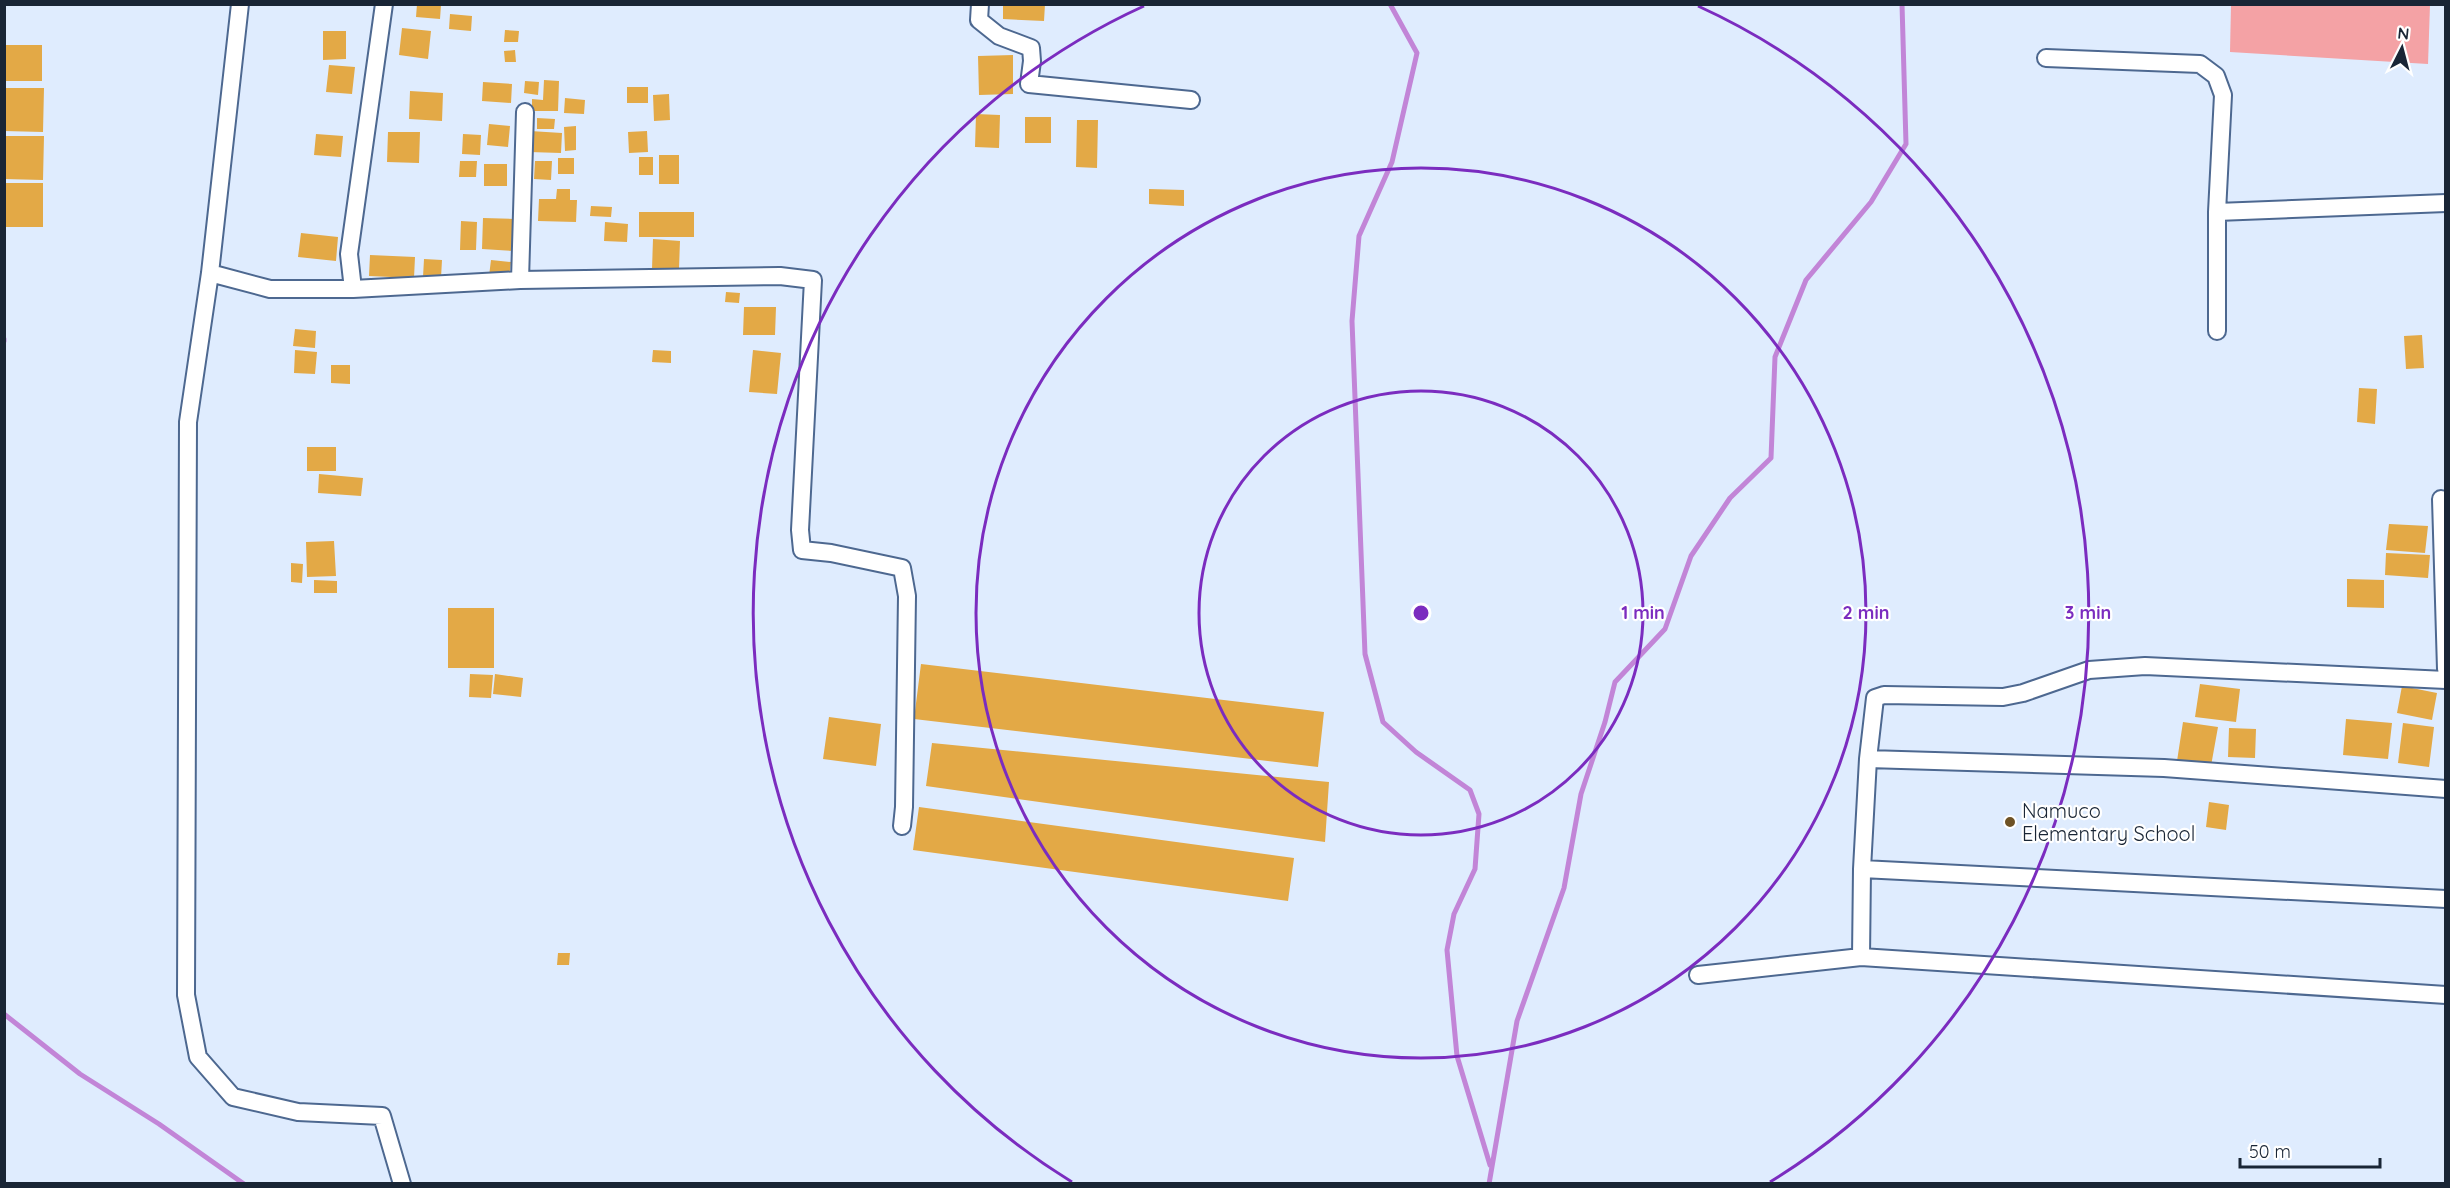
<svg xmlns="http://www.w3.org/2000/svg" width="2450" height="1188" font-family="Quicksand,sans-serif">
  <rect width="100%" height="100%" fill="#dfecfe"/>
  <path fill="#f4a2a5" d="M2231 5H2430L2428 64 2230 52Z"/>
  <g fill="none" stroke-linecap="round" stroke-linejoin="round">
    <path stroke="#c285d7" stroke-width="5" d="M1390 4 1417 53 1392 162 1359 236 1352 321 1365 654 1383 722 1416 752 1470 790 1479 814 1475 869 1454 914 1447 950 1457 1056 1490 1165
      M4 339V341
      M4 1014 80 1074 159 1124 244 1184
      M1489 1184 1517 1021 1564 888 1581 794 1605 722 1615 682 1665 629 1691 556 1730 498 1771 458 1775 357 1806 280 1871 202 1906 144 1902 4"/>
  </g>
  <path fill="#e3a946" d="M417 4 441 5 440 19 416 17Z
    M1003 4H1045L1044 21 1003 19Z
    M450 14 472 16 471 31 449 29Z
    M402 28 431 31 428 59 399 55Z
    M505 30 519 31 518 42H504Z
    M323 31H346V59L323 60Z
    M4 45H42V81H4Z
    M515 50 516 62H505L504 51Z
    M1013 55V94L979 95 978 56Z
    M329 65 355 67 352 94 326 92Z
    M544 80 559 81 558 111H532V99L543 100Z
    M525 81 539 82 538 95 524 93Z
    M483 82 512 84 511 103 482 101Z
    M627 87H648V103H627Z
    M4 88H44L43 132 4 131Z
    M410 91 443 93 442 121 409 119Z
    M669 94 670 120 654 121 653 95Z
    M565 98 585 100 584 114 564 113Z
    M976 114 1000 115 999 148 975 147Z
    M1025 117H1051V143H1025Z
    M537 118 555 119 554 129H537Z
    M1077 120H1098L1097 168 1076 167Z
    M489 124 510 126 508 147 487 145Z
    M576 126V150L565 151 564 127Z
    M530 131 562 133 561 153 529 152Z
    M647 131 648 152 629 153 628 132Z
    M388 132H420L419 163 387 162Z
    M316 134 343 136 341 157 314 155Z
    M463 134 481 135 480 155 462 154Z
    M4 136H44L43 180 4 179Z
    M659 155H679V184H659Z
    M639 157H653V175H639Z
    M558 158H574V174H558Z
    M460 161H477L476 177H459Z
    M535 161H552L551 180 534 179Z
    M484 164H507V186H484Z
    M5 183H43V227H5Z
    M557 189H570V200H577L576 222 538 221 539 199H556Z
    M1149 189 1184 190V206L1149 204Z
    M591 206 612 207 611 217 590 216Z
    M639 212H694V237H639Z
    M483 218 515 219 514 251 482 249Z
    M461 221 477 222 476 250H460Z
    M605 222 628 224 627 242 604 241Z
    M301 233 338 237 336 261 298 257Z
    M653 239 680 241 679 269H652Z
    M370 255 415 257 414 278 369 276Z
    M424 259 442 260 441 278 423 277Z
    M491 260 511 262 509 278 489 276Z
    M726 292 740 293 739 303 725 302Z
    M744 307H776L775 335H743Z
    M295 329 316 331 315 348 293 346Z
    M2422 335 2424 368 2406 369 2404 336Z
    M295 350 317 352 315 374 294 373Z
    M653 350 671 351V363L652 362Z
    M753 350 781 353 777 394 749 392Z
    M331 365H350V384L331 383Z
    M2359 388 2377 389 2375 424 2357 422Z
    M307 447H336V471H307Z
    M319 474 363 478 361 496 318 493Z
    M2389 524 2428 526 2425 553 2386 550Z
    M334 541 336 576 307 577 306 542Z
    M2386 553 2430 555 2428 578 2385 575Z
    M291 563 303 564 302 583 291 582Z
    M2347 579 2384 580V608L2347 607Z
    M314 580 337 581V593H314Z
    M448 608H494V668H448Z
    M921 664 1324 712 1318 767 914 719Z
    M470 674 493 675 491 698 469 697Z
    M495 674 523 678 521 697 493 694Z
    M2200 684 2240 689 2236 722 2195 717Z
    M2402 686 2437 693 2432 720 2397 713Z
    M829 717 881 724 876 766 823 759Z
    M2346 719 2392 723 2388 759 2343 755Z
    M2183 722 2218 727 2211 766 2177 761Z
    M2403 723 2434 727 2429 767 2398 763Z
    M2229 728 2256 729 2255 758 2228 757Z
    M932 743 1329 782 1325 842 926 786Z
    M2209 802 2229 805 2226 830 2206 827Z
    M919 807 1294 858 1288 901 913 850Z
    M558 953H570L569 965H557Z"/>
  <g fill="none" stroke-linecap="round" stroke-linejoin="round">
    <defs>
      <path id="minor" d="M240 4 210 273 188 422 186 995 198 1057 233 1097 298 1112 382 1116 402 1184
        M384 4 349 254 353 289 520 280 780 276 813 280 800 530 802 550 831 553 902 568 907 596 904 807 902 826
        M980 4 979 20 999 36 1031 48 1032 61 1029 84 1191 100
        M2046 58 2200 64 2216 76 2223 95 2217 212V331
        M2217 212 2446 203
        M210 273 270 289H353
        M520 280 525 112
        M2441 499 2446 669
        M1868 759 2164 768 2446 789
        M1862 869 2446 899
        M1861 957 1862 869 1868 759 1875 698 1884 695 2003 697 2023 693 2089 670 2145 666 2446 680
        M1698 975 1861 957 2446 995"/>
    </defs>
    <use href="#minor" stroke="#4d6890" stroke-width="20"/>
    <use href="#minor" stroke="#fff" stroke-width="16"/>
  </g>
  <g fill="none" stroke="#7b2cbf" stroke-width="3">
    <circle cx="1421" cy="613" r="222"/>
    <circle cx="1421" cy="613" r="445"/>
    <path d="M1072 1182A667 667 0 0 1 1144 6M1698 6A667 667 0 0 1 1770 1182"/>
  </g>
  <circle fill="#6e5225" stroke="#fff" stroke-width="2" cx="2010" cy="822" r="6"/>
  <g text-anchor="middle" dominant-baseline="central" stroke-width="4.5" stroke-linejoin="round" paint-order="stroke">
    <g font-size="20" fill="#192535" stroke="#fff" text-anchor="start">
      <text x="2022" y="810">Namuco<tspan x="2022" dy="23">Elementary School</tspan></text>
    </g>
  </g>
  <circle cx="1421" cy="613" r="9" fill="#7b2cbf" stroke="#fff" stroke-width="3"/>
  <g font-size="18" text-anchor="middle" font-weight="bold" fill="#7b2cbf" stroke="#fff" stroke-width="4.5" stroke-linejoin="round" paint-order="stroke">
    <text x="1643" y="619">1 min</text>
    <text x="1866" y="619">2 min</text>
    <text x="2088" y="619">3 min</text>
  </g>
  <rect width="2450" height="1188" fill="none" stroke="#192535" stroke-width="12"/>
  <g transform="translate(2402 48) rotate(6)" stroke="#ffffff" stroke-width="4.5" paint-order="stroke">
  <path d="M0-4.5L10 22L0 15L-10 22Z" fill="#192535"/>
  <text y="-9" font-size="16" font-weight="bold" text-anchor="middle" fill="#192535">N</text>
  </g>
  <path d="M2240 1158v9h140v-9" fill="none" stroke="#192535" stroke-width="3"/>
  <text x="2249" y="1158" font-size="18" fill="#192535" stroke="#ffffff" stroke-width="4.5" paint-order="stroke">50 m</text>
</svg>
